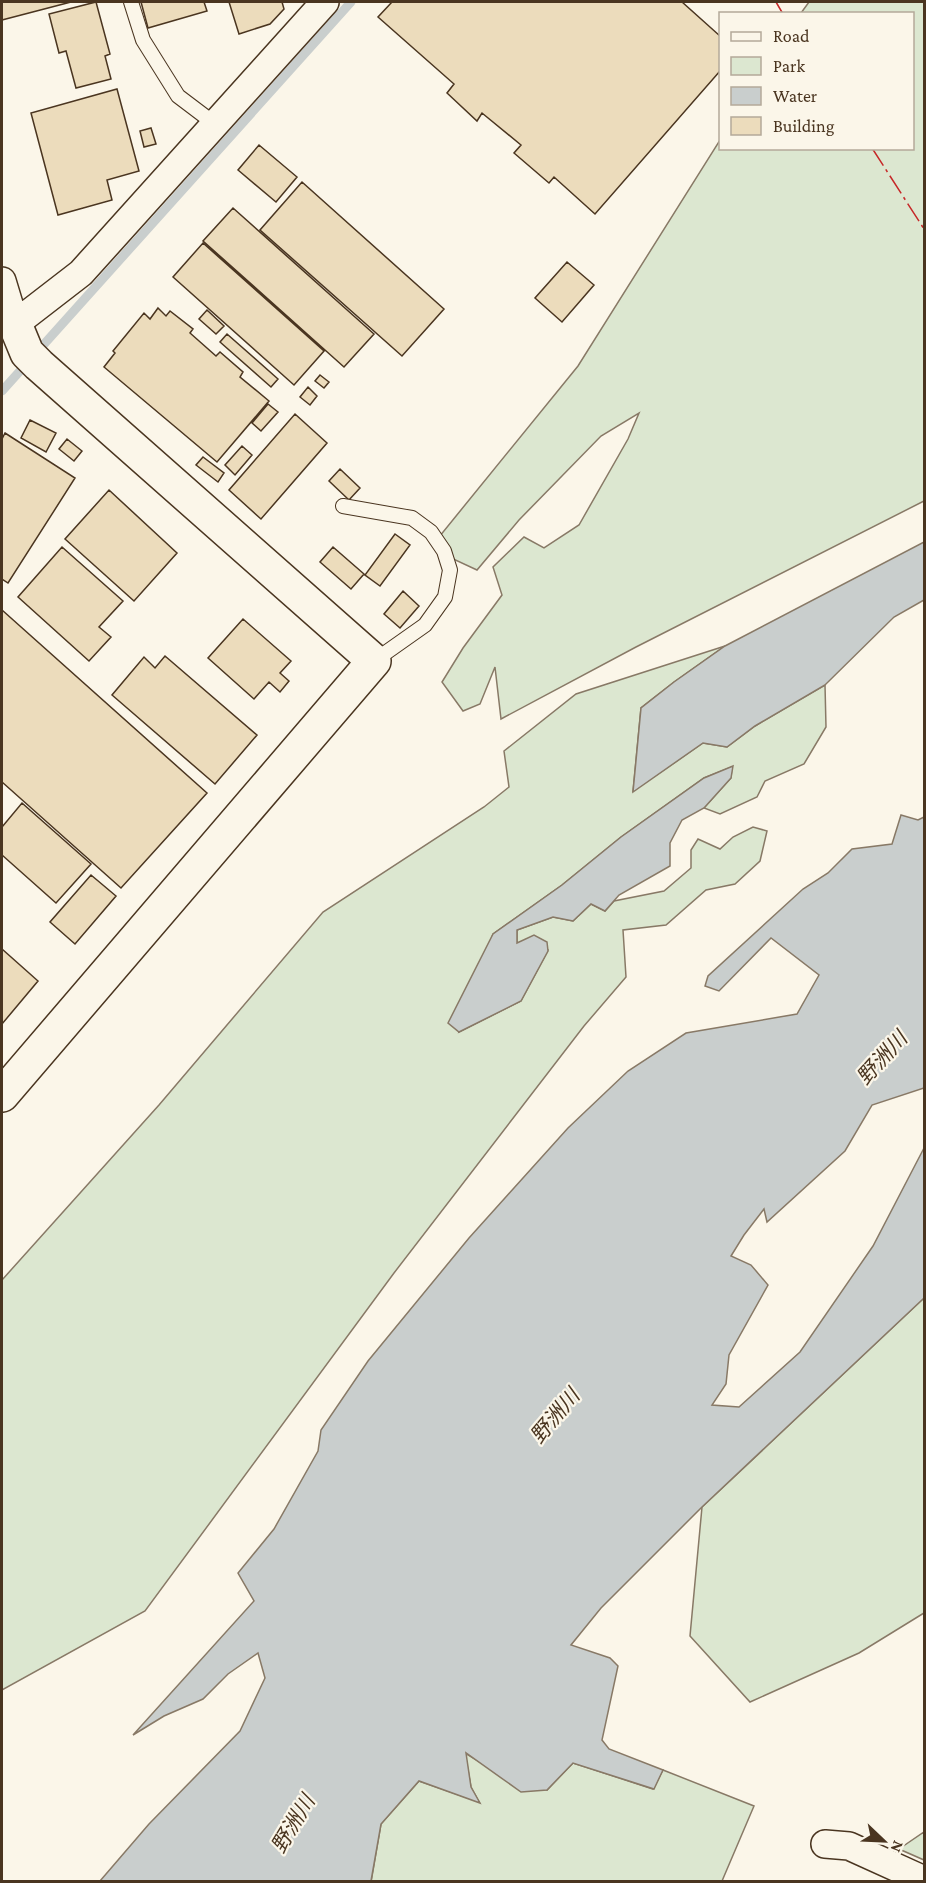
<svg xmlns="http://www.w3.org/2000/svg" width="926" height="1883" font-family="'Crimson Pro','Noto Sans JP',serif">
  <rect width="100%" height="100%" fill="#fbf6e9"/>
  <path fill="#dce7d0" stroke="#887966" stroke-width="1.5" d="M809 2H924V501L636 647 501 719 495 667 480 704 463 711 442 682 463 648 502 595 493 567 524 537 544 548 579 525 628 439 639 413 601 436 519 520 477 570 451 558 439 537 578 366 720 140V148H912V14L801 13Z
    M725 646 674 682 641 708 633 791 703 743 727 747 755 726 825 685 826 727 804 764 765 781 757 797 720 814 704 808 731 778 732 767 704 778 621 837 562 885 493 934 459 1032 521 1001 548 950 517 943V930L553 917 573 921 591 904 605 911 614 901 664 891 691 868V850L698 839 720 849 733 837 753 827 767 831 760 861 735 884 706 890 666 925 623 930 626 977 584 1026 394 1273 145 1611 2 1690V1280L159 1105 323 912 484 807 509 787 504 751 576 694Z
    M924 1298V1613L859 1653 750 1702 690 1636 702 1507Z
    M465 1753 485 1765 547 1790 573 1763 653 1789 663 1770 754 1806 722 1881 371 1882 381 1824 419 1781 479 1802 471 1787Z
    M924 1832V1860L899 1849Z"/>
  <path fill="#c9cecd" stroke="#887966" stroke-width="1.5" d="M924 542V600L894 617 825 685 755 726 727 747 703 743 633 792 641 708 674 682 725 646Z
    M733 766 731 778 704 808 682 820 670 843V866L619 895 605 911 591 904 573 921 553 917 517 930V943L534 935 547 942 548 951 521 1001 459 1032 448 1023 493 934 562 885 621 837 704 778Z
    M901 815 918 820 924 817V1088L872 1105 845 1151 767 1222 764 1209 744 1235 731 1256 751 1265 768 1285 729 1355 726 1384 712 1405 739 1407 800 1352 873 1246 924 1148V1298L702 1507 601 1608 571 1645 610 1658 618 1666 602 1740 609 1749 663 1770 654 1789 573 1763 547 1790 521 1792 466 1753 471 1787 480 1803 419 1781 381 1824 371 1881H100L149 1824 240 1731 265 1678 258 1653 228 1674 203 1699 164 1716 133 1735 254 1601 238 1573 274 1529 318 1451 321 1430 368 1361 469 1238 568 1128 628 1071 686 1033 797 1014 819 975 771 938 719 991 705 986 708 976 803 889 828 873 852 849 892 844Z"/>
  <g fill="none" stroke-linecap="round" stroke-linejoin="round">
    <path stroke="#c9cecd" stroke-width="9" d="M2 391 351 2"/>
  </g>
  <path fill="#ecdcbc" stroke="#4a3520" stroke-width="1.5" d="M2 2H71L2 20Z
    M96 2 110 54 105 56 111 79 76 88 66 51 59 53 49 14Z
    M141 2H204L207 11 148 28Z
    M229 2H282L284 9 270 24 239 34Z
    M392 2H682L720 36V71L595 214 554 177 549 183 514 153 521 145 482 113 477 121 447 93 454 84 378 17Z
    M117 89 139 171 107 180 112 200 58 215 31 113Z
    M151 128 156 144 144 147 140 131Z
    M259 145 297 177 276 202 238 170Z
    M302 182 444 309 402 356 260 230Z
    M233 208 374 334 344 367 203 241Z
    M203 243 324 351 294 385 173 277Z
    M567 262 594 285 562 322 535 298Z
    M158 308 166 316 170 311 193 329 190 333 216 356 220 352 243 372 240 377 269 401 217 462 104 367 115 353 113 351 144 313 150 319Z
    M207 310 224 326 216 334 199 319Z
    M227 334 278 379 271 387 220 342Z
    M320 375 329 382 324 388 315 381Z
    M308 387 317 396 310 405 300 397Z
    M268 404 278 412 261 431 252 423Z
    M295 414 327 443 261 519 229 490Z
    M30 420 56 433 46 452 21 438Z
    M5 433 75 478 8 583 2 579V439Z
    M67 439 82 451 74 461 59 449Z
    M242 446 252 455 235 475 225 465Z
    M203 457 224 473 218 482 196 465Z
    M340 469 360 488 349 500 329 481Z
    M109 490 177 553 134 601 65 539Z
    M395 534 410 545 380 586 365 575Z
    M62 547 123 601 99 627 111 637 89 661 18 597Z
    M333 547 364 574 351 589 320 562Z
    M403 591 419 606 400 628 384 614Z
    M2 610 207 793 121 888 2 782Z
    M243 619 291 661 280 673 289 681 280 692 269 682 254 699 208 658Z
    M165 656 257 735 215 784 112 695 144 657 155 668Z
    M22 803 91 864 56 903 2 855V827Z
    M91 875 116 896 75 944 50 922Z
    M2 949 38 981 2 1024Z"/>
  <g fill="none" stroke-linecap="round" stroke-linejoin="round">
    <defs>
      <path id="lane" d="M131 2 143 40 178 96 215 124
        M343 506 412 518 431 532 444 551 450 570 445 597 425 625 374 661"/>
      <path id="street" d="M2 281 15 324 81 273 325 2
        M825 1844 849 1846 924 1880"/>
      <path id="secondary" d="M2 1095 374 661 39 365 27 353 15 324"/>
    </defs>
    <use href="#lane" stroke="#4a3520" stroke-width="16"/>
    <use href="#street" stroke="#4a3520" stroke-width="30"/>
    <use href="#secondary" stroke="#4a3520" stroke-width="36"/>
    <use href="#lane" stroke="#fbf6e9" stroke-width="14"/>
    <use href="#street" stroke="#fbf6e9" stroke-width="27"/>
    <use href="#secondary" stroke="#fbf6e9" stroke-width="33"/>
    <path stroke="#c62828" stroke-width="1.5" stroke-dasharray="21 4.5 3 4.5" stroke-linecap="butt" d="M776 2 783 14
      M872 148 924 229"/>
  </g>
  <g text-anchor="middle" dominant-baseline="central" stroke-width="4.5" stroke-linejoin="round" paint-order="stroke">
    <g font-size="21" font-style="italic" fill="#4a3520" stroke="#fbf6e9">
      <text transform="translate(882 1058) rotate(-48)">野洲川</text>
      <text transform="translate(555 1416) rotate(-50)">野洲川</text>
      <text transform="translate(293 1824) rotate(-59)">野洲川</text>
    </g>
  </g>
  <rect width="926" height="1883" fill="none" stroke="#4a3520" stroke-width="6"/>
  <rect x="719" y="12" width="195" height="138" fill="#fbf6e9" stroke="#b4a999" stroke-width="1.5"/>
  <rect x="731" y="32" width="30" height="9" fill="#fbf6e9" stroke="#b4a999" stroke-width="1.5"/>
  <text x="773" y="42" font-size="18" fill="#4a3520">Road</text>
  <rect x="731" y="57" width="30" height="18" fill="#dce7d0" stroke="#b4a999" stroke-width="1.5"/>
  <text x="773" y="72" font-size="18" fill="#4a3520">Park</text>
  <rect x="731" y="87" width="30" height="18" fill="#c9cecd" stroke="#b4a999" stroke-width="1.5"/>
  <text x="773" y="102" font-size="18" fill="#4a3520">Water</text>
  <rect x="731" y="117" width="30" height="18" fill="#ecdcbc" stroke="#b4a999" stroke-width="1.5"/>
  <text x="773" y="132" font-size="18" fill="#4a3520">Building</text>
  <g transform="translate(884 1841) rotate(113)" stroke="#fbf6e9" stroke-width="4.5" paint-order="stroke">
  <path d="M0-4.5L10 22L0 15L-10 22Z" fill="#4a3520"/>
  <text y="-9" font-size="16" font-weight="bold" text-anchor="middle" fill="#4a3520">N</text>
  </g>
</svg>
